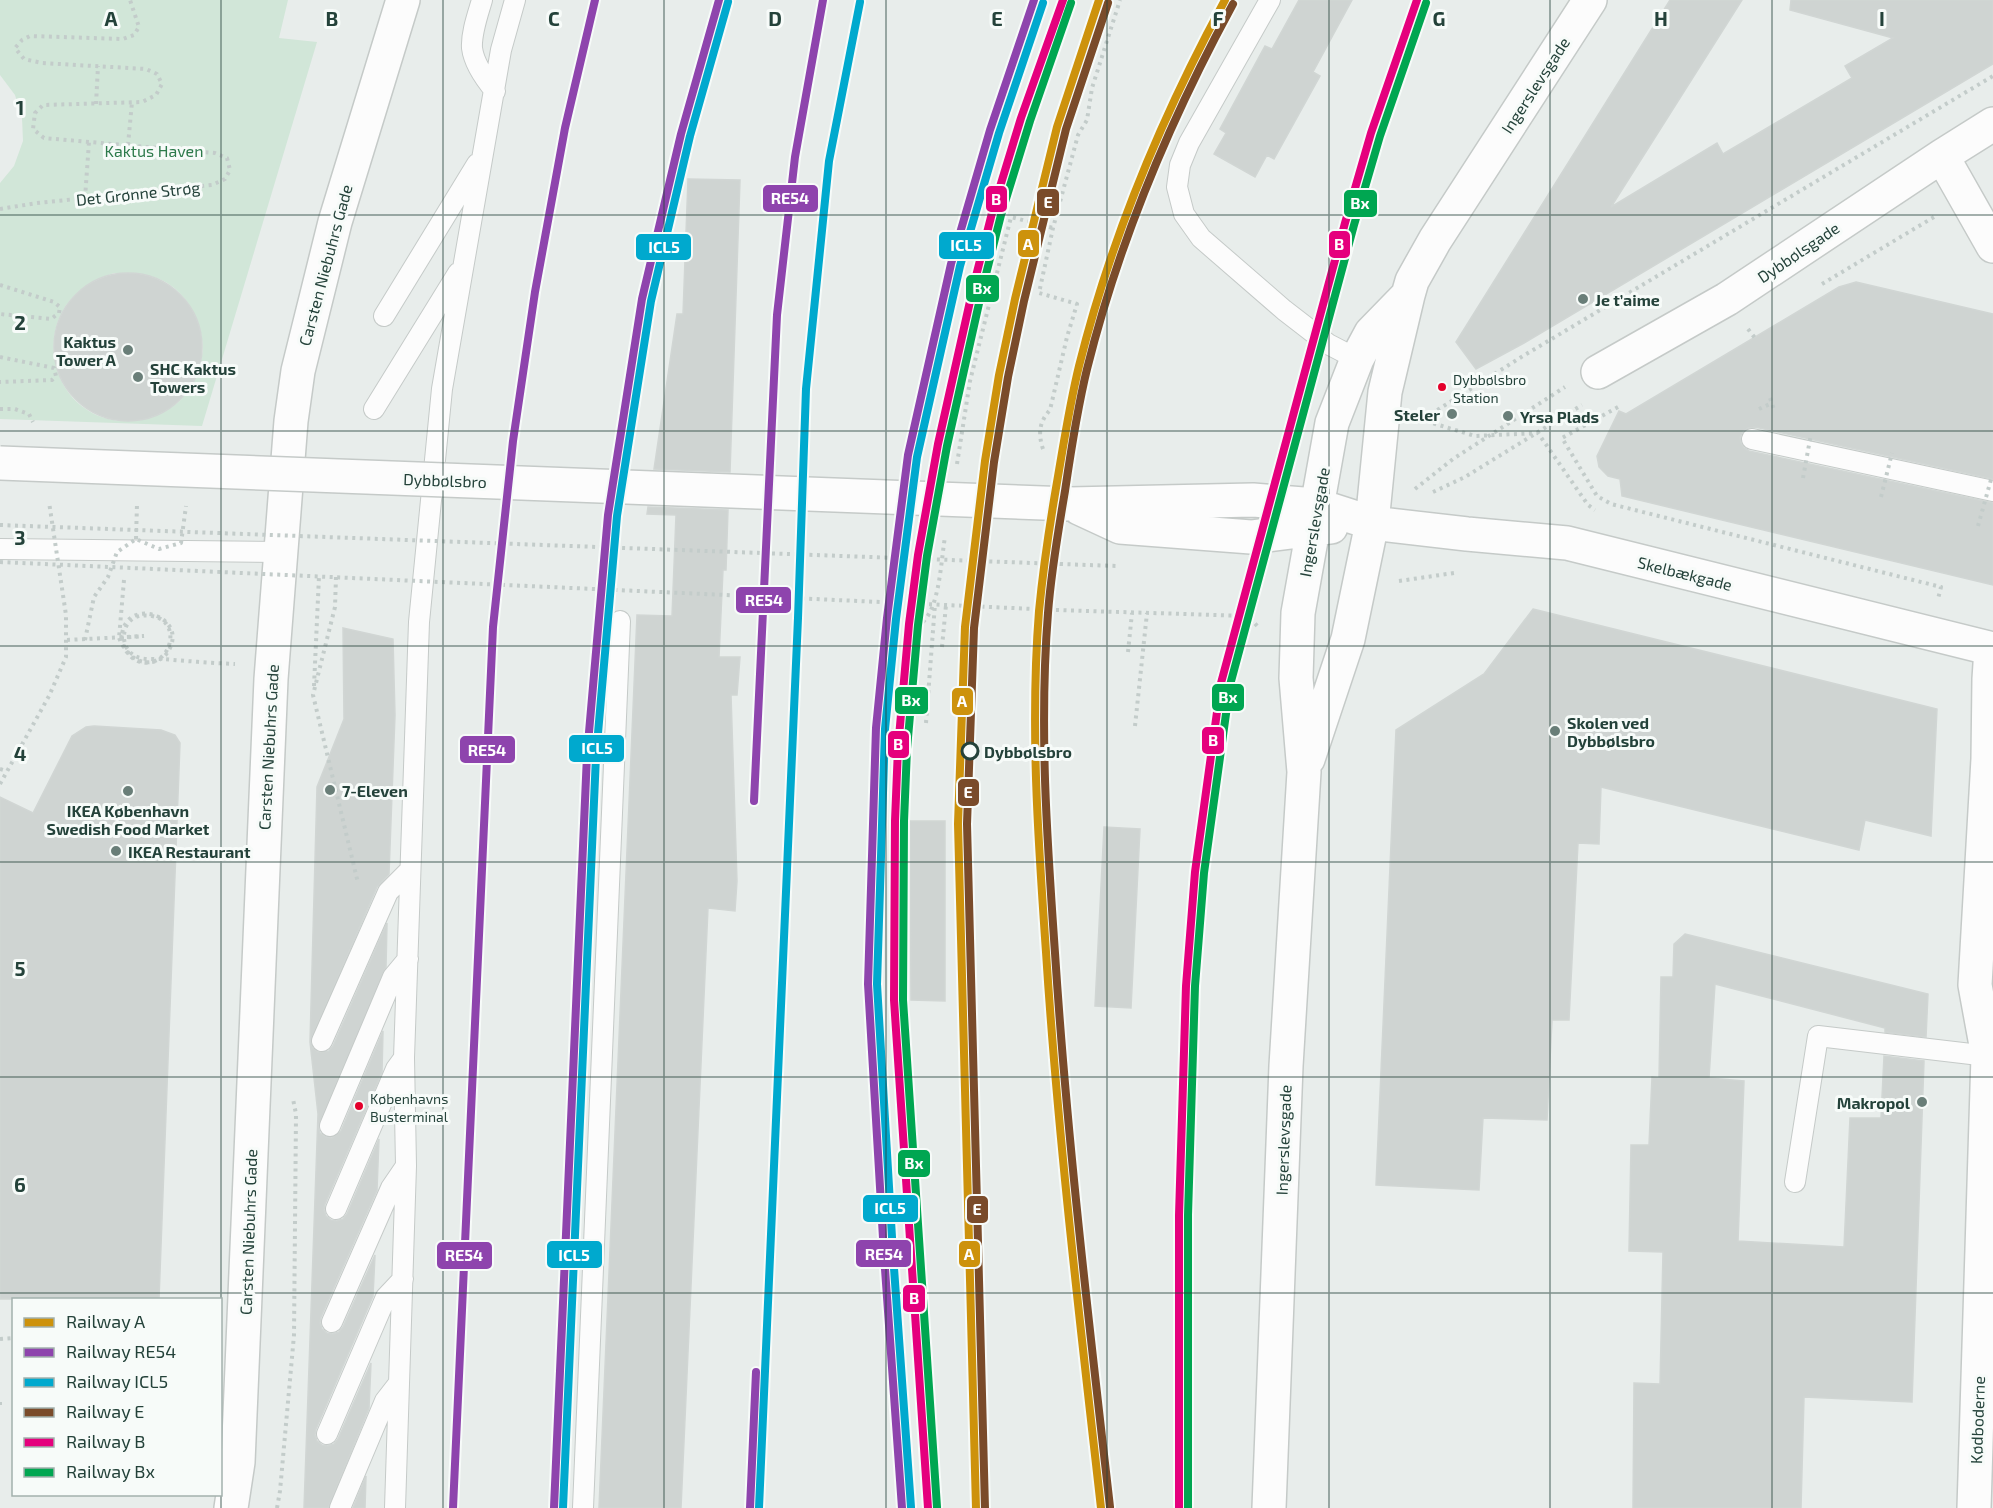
<svg xmlns="http://www.w3.org/2000/svg" width="1993" height="1508" font-family="'Exo 2',sans-serif">
  <rect width="100%" height="100%" fill="#e8edeb"/>
  <path fill="#d1e6d8" fill-rule="evenodd" d="M0 0H288L279 38 317 42 202 426 0 419V183L14 166 23 141 22 118 15 95 0 75ZM114 273C130 273 144 273 159 279 188 290 209 331 201 361 197 377 189 394 176 404 150 424 110 428 83 407 48 381 43 325 75 295 87 283 99 278 114 273Z"/>
  <path fill="#cfd4d2" stroke="#d1d6d4" stroke-width="1.5" d="M1299 0H1352L1313 72 1320 76 1274 159 1267 155 1255 177 1214 154 1226 133 1220 129 1265 46 1272 49Z
    M1670 0H1742L1611 207 1717 143 1723 154 1852 78 1845 66 1893 38 1790 10 1791 0H1993V64L1524 343 1476 369 1456 342Z
    M688 179 740 180 730 472 654 469 677 314H683Z
    M54 347a74 74 0 1 1 148 0a74 74 0 1 1-148 0Z
    M1856 282 1993 314V479L1755 427 1748 428 1743 431 1740 437 1741 443 1744 448 1749 451 1993 503V585L1622 496 1620 479 1608 476 1599 467 1597 456 1619 411 1626 414 1839 287Z
    M648 507 728 510 726 570H723L719 657H740L737 695H731L737 881 735 911 708 908 681 1508H599L637 615 672 616 676 515 647 514Z
    M1533 609 1937 709 1931 836 1865 820 1859 850 1601 787 1599 844 1578 843 1569 1020H1552L1547 1120 1483 1118 1479 1190 1376 1185 1396 730 1484 674Z
    M343 628 393 639 395 715 389 874 377 887 310 1042 313 1048 318 1052 329 1051 333 1046 387 923 386 967 318 1127 320 1133 326 1137 332 1138 341 1131 383 1031 382 1072 325 1204 324 1210 326 1216 331 1220 337 1221 343 1219 347 1214 379 1139 377 1190 321 1317 320 1323 322 1329 327 1333 333 1334 339 1332 343 1327 375 1255 373 1296 316 1429 315 1435 317 1441 322 1445 328 1446 334 1444 338 1439 371 1363 369 1408 328 1508H304L318 1114 310 1042 317 787 344 719Z
    M94 726 161 730 175 735 180 743 159 1299H0V797L33 813 72 736 86 727Z
    M910 821H945V1001L911 1000Z
    M1104 827 1140 829 1131 1008 1095 1006Z
    M1685 934 1928 994 1926 1037 1885 1032V1028L1715 984 1709 1078 1744 1081 1738 1241 1844 1247 1850 1118H1881L1884 1056 1924 1061 1912 1402 1804 1397 1801 1508H1633L1634 1383 1660 1384 1663 1252 1629 1251 1631 1145H1649L1652 1077 1659 1078 1661 977H1673L1674 944Z
    M366 1476 365 1508H353Z"/>
  <g fill="none" stroke-linecap="round" stroke-linejoin="round">
    <defs>
      <path id="service" d="M482 0C478 14 471 33 472 48 474 64 485 79 495 91
        M1270 0 1189 143 1180 165 1177 187 1184 214 1201 238 1284 310 1328 344 1357 359
        M384 316 477 164
        M374 409 458 273
        M1752 439 1993 491
        M0 549 281 552
        M322 1041 388 892 410 870
        M330 1126 393 977 408 959
        M1795 1182 1818 1036 1988 1056
        M336 1209 396 1069 404 1058
        M332 1322 391 1188 406 1166
        M327 1434 386 1297 403 1279
        M340 1508 385 1401 399 1383
        M395 1508 406 1166 404 1058 419 622 442 389 501 50 515 0
        M583 1508 620 621"/>
      <path id="minor" d="M1942 156 1993 246
        M1598 372 1727 299 1942 156 1993 124
        M231 1508 238 1462 271 679 291 421 298 371 335 222 403 0
        M1974 1508 1988 1056 1975 985 1988 759 1989 679 1991 649"/>
      <path id="tertiary" d="M1070 504 1253 500 1316 505 1372 523 1467 534 1567 543 1993 649
        M1079 508 1120 527 1251 537 1331 527
        M1308 759 1348 639 1372 523 1385 392 1408 295 1412 281 1435 240 1590 0
        M1269 1508 1286 1066 1304 772 1296 678 1298 613 1332 423 1357 359 1371 333 1408 295"/>
    </defs>
    <use href="#service" stroke="#c5cac8" stroke-width="22"/>
    <use href="#minor" stroke="#c5cac8" stroke-width="36"/>
    <use href="#tertiary" stroke="#c5cac8" stroke-width="36"/>
    <path stroke="#c3ccca" stroke-width="4" stroke-dasharray="3 4.5" stroke-linecap="butt" d="M96 104 98 66
      M128 145 132 102
      M85 198 89 142
      M0 209 37 203 212 185 225 179 230 170 227 158 215 153 44 138 33 129 35 113 43 105 142 102 156 95 162 84 157 74 146 69 42 63 24 59 15 48 22 40 30 36 123 39 134 35 139 27 130 0
      M1822 284 1934 217
      M0 285 54 302 60 307 59 313 51 319 0 314
      M1748 329 1755 338
      M0 357 54 368 56 376 52 380 0 382
      M1770 398 1775 412
      M1618 407 1562 438 1597 496 1611 504 1941 587 1938 599
      M0 409H15L29 414 33 422
      M1759 409 1772 403
      M1431 414 1523 356 1993 76
      M1419 419 1475 436 1538 433 1588 505 1595 510
      M1043 449C1038 434 1039 422 1050 410L1067 337 1077 304 1039 293 1053 228 1078 135 1087 120 1092 88 1120 0
      M957 464 970 381 1011 217 1053 228
      M1415 489 1453 459 1565 387
      M1433 492 1465 477 1582 405
      M1060 564 1117 566
      M336 577 335 607 313 695 358 883
      M124 580 119 638 144 636
      M1399 581 1454 573
      M1056 610 1248 616 1260 629
      M1248 616V609
      M923 622C940 605 941 560 945 537
      M119 638C126 653 134 666 152 662 158 661 164 658 167 653 192 617 126 595 122 635 121 644 127 653 134 658 167 678 187 622 152 616 146 615 140 615 134 618 127 622 124 629 124 637 124 645 128 652 135 656 142 660 153 659 162 659 186 661 211 663 235 664
      M942 647 946 605
      M1128 652 1132 613
      M314 686 319 576
      M926 723 935 604
      M1135 726 1147 613
      M0 769 7 771
      M0 1339 14 1338
      M0 1402V1407
      M277 1508 280 1491 294 1335 296 1114 293 1099"/>
    <use href="#service" stroke="#fcfcfc" stroke-width="20"/>
    <use href="#minor" stroke="#fcfcfc" stroke-width="33"/>
    <use href="#tertiary" stroke="#fcfcfc" stroke-width="33"/>
    <defs>
      <path id="tertiary-bridge" d="M0 463 1070 504"/>
    </defs>
    <use href="#tertiary-bridge" stroke="#c5cac8" stroke-width="36" stroke-linecap="butt"/>
    <path stroke="#c3ccca" stroke-width="4" stroke-dasharray="3 4.5" stroke-linecap="butt" d="M1803 478 1811 434
      M1881 497 1892 453
      M0 525 1060 564
      M1978 526 1992 476
      M136 539 137 504
      M0 562 1056 610
      M67 640 144 636
      M85 640 94 597 108 577 117 552 136 539 159 549 181 543 186 506
      M0 784 49 696 66 657V615L49 502"/>
    <use href="#tertiary-bridge" stroke="#fcfcfc" stroke-width="33"/>
    <defs>
      <path id="rail-1" d="M976 1508 958 824 965 627 985 461 999 375 1015 299 1057 127 1099 0
        M1101 1508C1080 1323 1058 1138 1046 952 1038 839 1030 725 1039 611 1043 570 1049 529 1056 488 1063 448 1069 407 1079 366 1111 238 1162 116 1225 0"/>
      <path id="rail-2" d="M754 801 777 315 795 157 823 0
        M453 1508 493 627 513 441 535 292 565 128 595 0
        M554 1508 587 755 608 515 642 299 681 134 719 0
        M750 1508 756 1372
        M902 1508 884 1255 868 984 876 728 887 618 908 455 951 264 990 130 1034 0"/>
      <path id="rail-3" d="M911 1507 893 1254 877 984 885 729 896 619 917 457 960 266 999 133 1043 3
        M563 1508 596 756 617 516 651 301 690 136 728 2
        M759 1508 798 618 806 389 829 161 860 2"/>
      <path id="rail-4" d="M1110 1507C1089 1323 1067 1138 1055 953 1047 840 1039 726 1048 613 1051 572 1058 532 1065 491 1071 450 1077 410 1087 369 1119 241 1170 120 1233 4
        M985 1508 967 824 974 628 994 462 1008 377 1024 301 1066 129 1108 3"/>
      <path id="rail-5" d="M928 1508 894 1000 895 821 898 748 909 624 918 555 938 444 973 288 992 213 1021 118 1063 0
        M1179 1508V1215L1186 986 1195 872 1221 683 1345 223 1371 133 1417 0"/>
      <path id="rail-6" d="M937 1507 903 1000 904 821 907 749 918 625 927 556 947 446 982 290 1001 215 1030 121 1071 3
        M1188 1508V1215L1195 986 1204 873 1230 685 1354 225 1380 136 1426 3"/>
    </defs>
    <use href="#rail-1" stroke="#f7fbf9" stroke-width="12"/>
    <use href="#rail-2" stroke="#f7fbf9" stroke-width="12"/>
    <use href="#rail-3" stroke="#f7fbf9" stroke-width="12"/>
    <use href="#rail-4" stroke="#f7fbf9" stroke-width="12"/>
    <use href="#rail-5" stroke="#f7fbf9" stroke-width="12"/>
    <use href="#rail-6" stroke="#f7fbf9" stroke-width="12"/>
    <use href="#rail-1" stroke="#cd920c" stroke-width="8"/>
    <use href="#rail-2" stroke="#8e44ad" stroke-width="8"/>
    <use href="#rail-3" stroke="#00a9ce" stroke-width="8"/>
    <use href="#rail-4" stroke="#7a4b2a" stroke-width="8"/>
    <use href="#rail-5" stroke="#e5007d" stroke-width="8"/>
    <use href="#rail-6" stroke="#00a651" stroke-width="8"/>
  </g>
  <path fill="none" stroke="#24423a" stroke-width="1.5" stroke-opacity="0.55" d="M221 0V1508M443 0V1508M664 0V1508M886 0V1508M1107 0V1508M1329 0V1508M1550 0V1508M1772 0V1508M0 215H1993M0 431H1993M0 646H1993M0 862H1993M0 1077H1993M0 1293H1993"/>
  <g fill="#697e78" stroke="#f7fbf9" stroke-width="2">
    <circle cx="1583" cy="299" r="6"/>
    <circle cx="128" cy="350" r="6"/>
    <circle cx="138" cy="377" r="6"/>
    <circle cx="1452" cy="414" r="6"/>
    <circle cx="1508" cy="416" r="6"/>
    <circle cx="1555" cy="731" r="6"/>
    <circle cx="330" cy="790" r="6"/>
    <circle cx="128" cy="791" r="6"/>
    <circle cx="116" cy="851" r="6"/>
    <circle cx="1922" cy="1102" r="6"/>
  </g>
  <g fill="#e4002b" stroke="#f7fbf9" stroke-width="2">
    <circle cx="1442" cy="387" r="5"/>
    <circle cx="359" cy="1106" r="5"/>
  </g>
  <circle fill="#f7fbf9" stroke="#24423a" stroke-width="3" cx="970" cy="751" r="8"/>
  <g text-anchor="middle" dominant-baseline="central" stroke-width="6" stroke-linejoin="round" paint-order="stroke">
    <g font-size="14" fill="#24423a" stroke="#f7fbf9" text-anchor="start">
      <text x="1453" y="379">Dybbølsbro<tspan x="1453" dy="18">Station</tspan></text>
      <text x="370" y="1098">Københavns<tspan x="370" dy="18">Busterminal</tspan></text>
    </g>
    <g font-size="16" fill="#24423a" stroke="#f7fbf9">
      <text transform="translate(1535 85) rotate(-57)">Ingerslevsgade</text>
      <text transform="translate(138 193) rotate(-6)">Det Grønne Strøg</text>
      <text transform="translate(1798 252) rotate(-34)">Dybbølsgade</text>
      <text transform="translate(325 265) rotate(-75)">Carsten Niebuhrs Gade</text>
      <text transform="translate(445 480) rotate(2)">Dybbølsbro</text>
      <text transform="translate(1314 522) rotate(-80)">Ingerslevsgade</text>
      <text transform="translate(1685 573) rotate(14)">Skelbækgade</text>
      <text transform="translate(268 747) rotate(-87)">Carsten Niebuhrs Gade</text>
      <text transform="translate(1283 1140) rotate(-88)">Ingerslevsgade</text>
      <text transform="translate(248 1232) rotate(-88)">Carsten Niebuhrs Gade</text>
      <text transform="translate(1977 1420) rotate(-88)">Kødboderne</text>
    </g>
    <g font-size="16" fill="#2d7a4b" stroke="#f7fbf9">
      <text x="154" y="150">Kaktus Haven</text>
    </g>
    <g font-size="16" font-weight="bold" fill="#24423a" stroke="#f7fbf9" text-anchor="start">
      <text x="1595" y="299">Je t’aime</text>
      <text x="116" y="341" text-anchor="end">Kaktus<tspan x="116" dy="18">Tower A</tspan></text>
      <text x="150" y="368">SHC Kaktus<tspan x="150" dy="18">Towers</tspan></text>
      <text x="1440" y="414" text-anchor="end">Steler</text>
      <text x="1520" y="416">Yrsa Plads</text>
      <text x="1567" y="722">Skolen ved<tspan x="1567" dy="18">Dybbølsbro</tspan></text>
      <text x="342" y="790">7-Eleven</text>
      <text x="128" y="810" text-anchor="middle">IKEA København<tspan x="128" dy="18">Swedish Food Market</tspan></text>
      <text x="128" y="851">IKEA Restaurant</text>
      <text x="1910" y="1102" text-anchor="end">Makropol</text>
    </g>
    <g font-size="16" font-weight="bold" fill="#24423a" stroke="#f7fbf9" text-anchor="start">
      <text x="984" y="751">Dybbølsbro</text>
    </g>
  </g>
  <g font-size="20" text-anchor="middle" font-weight="bold" fill="#24423a" stroke="#f7fbf9" stroke-width="6" stroke-linejoin="round" paint-order="stroke">
    <text x="111" y="26">A</text>
    <text x="332" y="26">B</text>
    <text x="554" y="26">C</text>
    <text x="775" y="26">D</text>
    <text x="997" y="26">E</text>
    <text x="1218" y="26">F</text>
    <text x="1439" y="26">G</text>
    <text x="1661" y="26">H</text>
    <text x="1882" y="26">I</text>
    <text x="20" y="115">1</text>
    <text x="20" y="330">2</text>
    <text x="20" y="545">3</text>
    <text x="20" y="761">4</text>
    <text x="20" y="976">5</text>
    <text x="20" y="1192">6</text>
  </g>
  <g stroke="#f7fbf9" stroke-width="2">
    <rect x="762" y="184" width="57" height="29" rx="6" fill="#8e44ad"/>
    <rect x="985" y="185" width="23" height="28" rx="6" fill="#e5007d"/>
    <rect x="1036" y="188" width="24" height="29" rx="6" fill="#7a4b2a"/>
    <rect x="1343" y="189" width="35" height="29" rx="6" fill="#00a651"/>
    <rect x="1017" y="229" width="23" height="29" rx="6" fill="#cd920c"/>
    <rect x="1328" y="230" width="23" height="29" rx="6" fill="#e5007d"/>
    <rect x="938" y="231" width="57" height="29" rx="6" fill="#00a9ce"/>
    <rect x="635" y="233" width="57" height="28" rx="6" fill="#00a9ce"/>
    <rect x="965" y="274" width="35" height="29" rx="6" fill="#00a651"/>
    <rect x="735" y="586" width="57" height="28" rx="6" fill="#8e44ad"/>
    <rect x="1211" y="683" width="34" height="29" rx="6" fill="#00a651"/>
    <rect x="894" y="686" width="35" height="29" rx="6" fill="#00a651"/>
    <rect x="951" y="687" width="23" height="29" rx="6" fill="#cd920c"/>
    <rect x="1201" y="726" width="24" height="29" rx="6" fill="#e5007d"/>
    <rect x="887" y="730" width="23" height="29" rx="6" fill="#e5007d"/>
    <rect x="568" y="734" width="57" height="29" rx="6" fill="#00a9ce"/>
    <rect x="459" y="735" width="57" height="29" rx="6" fill="#8e44ad"/>
    <rect x="957" y="778" width="23" height="29" rx="6" fill="#7a4b2a"/>
    <rect x="897" y="1149" width="34" height="29" rx="6" fill="#00a651"/>
    <rect x="862" y="1194" width="57" height="29" rx="6" fill="#00a9ce"/>
    <rect x="966" y="1195" width="23" height="29" rx="6" fill="#7a4b2a"/>
    <rect x="855" y="1239" width="57" height="29" rx="6" fill="#8e44ad"/>
    <rect x="958" y="1240" width="23" height="28" rx="6" fill="#cd920c"/>
    <rect x="546" y="1240" width="57" height="29" rx="6" fill="#00a9ce"/>
    <rect x="436" y="1241" width="57" height="29" rx="6" fill="#8e44ad"/>
    <rect x="902" y="1284" width="24" height="29" rx="6" fill="#e5007d"/>
  </g>
  <g font-size="16" text-anchor="middle" font-weight="bold" fill="#fff">
    <text x="790" y="204">RE54</text>
    <text x="996" y="205">B</text>
    <text x="1048" y="208">E</text>
    <text x="1360" y="209">Bx</text>
    <text x="1028" y="250">A</text>
    <text x="1339" y="250">B</text>
    <text x="966" y="251">ICL5</text>
    <text x="664" y="253">ICL5</text>
    <text x="982" y="294">Bx</text>
    <text x="764" y="606">RE54</text>
    <text x="1228" y="703">Bx</text>
    <text x="911" y="706">Bx</text>
    <text x="962" y="707">A</text>
    <text x="1213" y="746">B</text>
    <text x="898" y="750">B</text>
    <text x="597" y="754">ICL5</text>
    <text x="487" y="756">RE54</text>
    <text x="968" y="798">E</text>
    <text x="914" y="1169">Bx</text>
    <text x="890" y="1214">ICL5</text>
    <text x="977" y="1215">E</text>
    <text x="884" y="1260">RE54</text>
    <text x="969" y="1260">A</text>
    <text x="574" y="1261">ICL5</text>
    <text x="464" y="1261">RE54</text>
    <text x="914" y="1304">B</text>
  </g>
  <rect x="12" y="1298" width="210" height="198" fill="#f7fbf9" stroke="#a3b1ad" stroke-width="1.5"/>
  <rect x="24" y="1318" width="30" height="9" fill="#cd920c" stroke="#a3b1ad" stroke-width="1.5"/>
  <text x="66" y="1328" font-size="18" fill="#24423a">Railway A</text>
  <rect x="24" y="1348" width="30" height="9" fill="#8e44ad" stroke="#a3b1ad" stroke-width="1.5"/>
  <text x="66" y="1358" font-size="18" fill="#24423a">Railway RE54</text>
  <rect x="24" y="1378" width="30" height="9" fill="#00a9ce" stroke="#a3b1ad" stroke-width="1.5"/>
  <text x="66" y="1388" font-size="18" fill="#24423a">Railway ICL5</text>
  <rect x="24" y="1408" width="30" height="9" fill="#7a4b2a" stroke="#a3b1ad" stroke-width="1.5"/>
  <text x="66" y="1418" font-size="18" fill="#24423a">Railway E</text>
  <rect x="24" y="1438" width="30" height="9" fill="#e5007d" stroke="#a3b1ad" stroke-width="1.5"/>
  <text x="66" y="1448" font-size="18" fill="#24423a">Railway B</text>
  <rect x="24" y="1468" width="30" height="9" fill="#00a651" stroke="#a3b1ad" stroke-width="1.5"/>
  <text x="66" y="1478" font-size="18" fill="#24423a">Railway Bx</text>
</svg>
